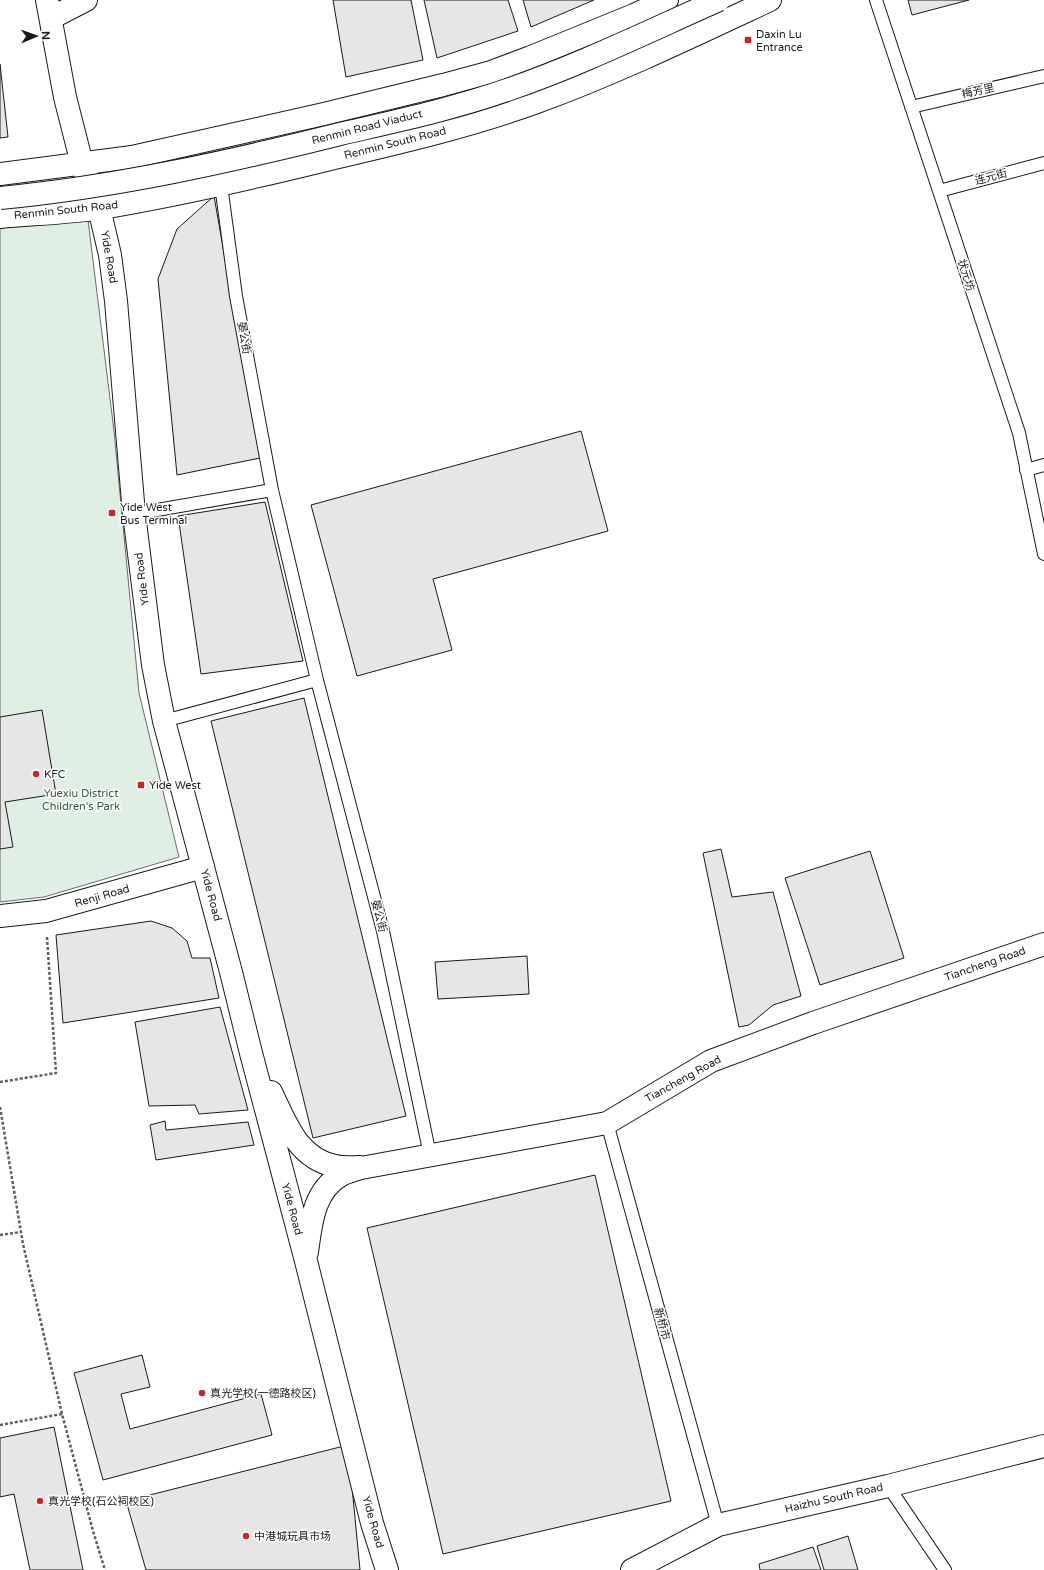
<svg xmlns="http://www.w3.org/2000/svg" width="1044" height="1570" font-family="'Varela Round','Noto Sans SC',sans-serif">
  <rect width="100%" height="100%" fill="#fff"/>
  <path fill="#e0efe3" stroke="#6a6a6a" d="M88 220 114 431 139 693 179 857 44 897 0 902V228Z"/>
  <path fill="#e6e6e6" stroke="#1a1a1a" d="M333 0H411L423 60 346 77Z
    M424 0H508L518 31 437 58Z
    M523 0H594L531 27Z
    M908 0H969L912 15Z
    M0 64 8 137 0 138Z
    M214 196 260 458 177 475 158 279 177 229Z
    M581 431 608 531 433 579 452 650 357 676 311 505Z
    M265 502 303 661 201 674 178 516Z
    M304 698 406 1116 313 1138 211 721Z
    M42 710 56 794 5 802 13 847 0 849V717Z
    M721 849 732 897 773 892 801 996 773 1005 749 1025 739 1027 703 853Z
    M870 851 904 958 820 985 785 878Z
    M151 921 172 928 187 941 192 958H210L219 998 63 1023 56 935Z
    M527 956 529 994 438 999 435 962Z
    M220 1007 248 1110 199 1114 195 1105 149 1106 135 1022Z
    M165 1121 166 1130 248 1122 254 1145 156 1160 150 1125Z
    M595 1175 671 1501 443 1554 367 1228Z
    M142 1355 150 1387 121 1394 130 1429 261 1394 272 1435 103 1480 74 1373Z
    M54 1427 83 1570H30L14 1494 0 1497V1438Z
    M348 1445 360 1570H146L126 1501Z
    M848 1536 858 1570H824L817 1546Z
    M813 1547 821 1570H760L759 1564Z"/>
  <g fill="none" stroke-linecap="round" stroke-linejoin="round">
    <defs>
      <path id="lane" d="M876 0 1019 433 1044 554
        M911 107 1044 76
        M221 185 236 296 272 490
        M939 191 1044 163
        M1026 470 1044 465
        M134 514 272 490 317 680 164 721
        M317 680 383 931 430 1155
        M607 1123 718 1525
        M888 1486 945 1570"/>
      <path id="street" d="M0 916 46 911 203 867"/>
      <path id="secondary" d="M47 0 65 97 82 164 99 208 110 255 116 301 134 514 153 665 164 721 231 972 251 1053 306 1261 372 1523 387 1570
        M51 18 86 0
        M0 174 132 157 324 114 443 85 491 72 531 57 634 15 667 0
        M0 217C33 214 68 213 101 208 179 195 257 177 334 158 402 142 471 126 537 102 616 73 693 36 770 0
        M271 1092C286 1123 297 1158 335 1166 343 1168 352 1167 360 1167
        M307 1252C311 1224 313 1191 341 1175 347 1172 354 1170 361 1168L607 1123 711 1061 813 1023 1044 944
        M632 1570 718 1525 888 1486 1044 1446"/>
    </defs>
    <use href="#lane" stroke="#1a1a1a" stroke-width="14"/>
    <use href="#street" stroke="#1a1a1a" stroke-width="24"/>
    <use href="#secondary" stroke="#1a1a1a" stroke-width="24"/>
    <path stroke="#5f5f5f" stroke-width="2.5" stroke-dasharray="3 2" stroke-linecap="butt" d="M0 1082 56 1073 47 937
      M0 1107 23 1244 62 1414 93 1531 105 1570
      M0 1235 21 1232
      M0 1425 62 1414"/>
    <use href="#lane" stroke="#fff" stroke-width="12"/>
    <use href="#street" stroke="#fff" stroke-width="22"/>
    <use href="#secondary" stroke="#fff" stroke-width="22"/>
    <defs>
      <path id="primary-bridge" d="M0 198C115 187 228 162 340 134 396 121 453 109 507 90 580 65 649 31 719 0"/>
    </defs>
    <use href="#primary-bridge" stroke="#1a1a1a" stroke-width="24" stroke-linecap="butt"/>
    <use href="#primary-bridge" stroke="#fff" stroke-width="22"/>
  </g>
  <g fill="#c62828" stroke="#fff" stroke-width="1.5">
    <rect x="744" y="36" width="8" height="8" rx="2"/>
    <rect x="108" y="509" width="8" height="8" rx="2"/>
    <circle cx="36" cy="774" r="4"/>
    <rect x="137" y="781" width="8" height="8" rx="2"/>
    <circle cx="202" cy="1393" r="4"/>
    <circle cx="40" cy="1501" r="4"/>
    <circle cx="246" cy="1536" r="4"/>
  </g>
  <g text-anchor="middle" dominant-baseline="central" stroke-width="3" stroke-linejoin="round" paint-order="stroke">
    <g font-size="11" fill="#1a1a1a" stroke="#fff" text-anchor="start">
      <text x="756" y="34">Daxin Lu<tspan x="756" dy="13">Entrance</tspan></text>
      <text x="120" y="507">Yide West<tspan x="120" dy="13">Bus Terminal</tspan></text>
      <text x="44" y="774">KFC</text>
      <text x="149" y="785">Yide West</text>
      <text x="210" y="1393">真光学校(一德路校区)</text>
      <text x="48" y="1501">真光学校(石公祠校区)</text>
      <text x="254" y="1536">中港城玩具市场</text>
    </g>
    <g font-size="11" fill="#1a1a1a" stroke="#fff">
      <text transform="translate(978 91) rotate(-13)">梅芳里</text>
      <text transform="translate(367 127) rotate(-14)">Renmin Road Viaduct</text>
      <text transform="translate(395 143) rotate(-14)">Renmin South Road</text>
      <text transform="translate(991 177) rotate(-15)">连元街</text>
      <text transform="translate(66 210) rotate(-6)">Renmin South Road</text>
      <text transform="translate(109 257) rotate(80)">Yide Road</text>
      <text transform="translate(966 275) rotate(72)">状元坊</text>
      <text transform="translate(244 338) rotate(80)">晏公街</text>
      <text transform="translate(142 579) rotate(-97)">Yide Road</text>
      <text transform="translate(211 895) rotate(75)">Yide Road</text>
      <text transform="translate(102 896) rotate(-16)">Renji Road</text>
      <text transform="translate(379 916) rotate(76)">晏公街</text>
      <text transform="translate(985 964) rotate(-19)">Tiancheng Road</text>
      <text transform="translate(683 1079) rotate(-29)">Tiancheng Road</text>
      <text transform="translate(292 1209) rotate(75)">Yide Road</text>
      <text transform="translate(662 1324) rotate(75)">新桥市</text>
      <text transform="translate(834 1498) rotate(-13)">Haizhu South Road</text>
      <text transform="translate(373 1522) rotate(74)">Yide Road</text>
    </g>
    <g font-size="11" fill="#2b5a34" stroke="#fff">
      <text x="81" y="793">Yuexiu District<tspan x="81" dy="13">Children's Park</tspan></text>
    </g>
  </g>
  <g transform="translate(36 36) rotate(88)" stroke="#ffffff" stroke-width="3" paint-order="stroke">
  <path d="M0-3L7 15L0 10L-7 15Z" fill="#1a1a1a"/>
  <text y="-6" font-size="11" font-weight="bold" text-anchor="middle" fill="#1a1a1a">N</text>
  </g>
</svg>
